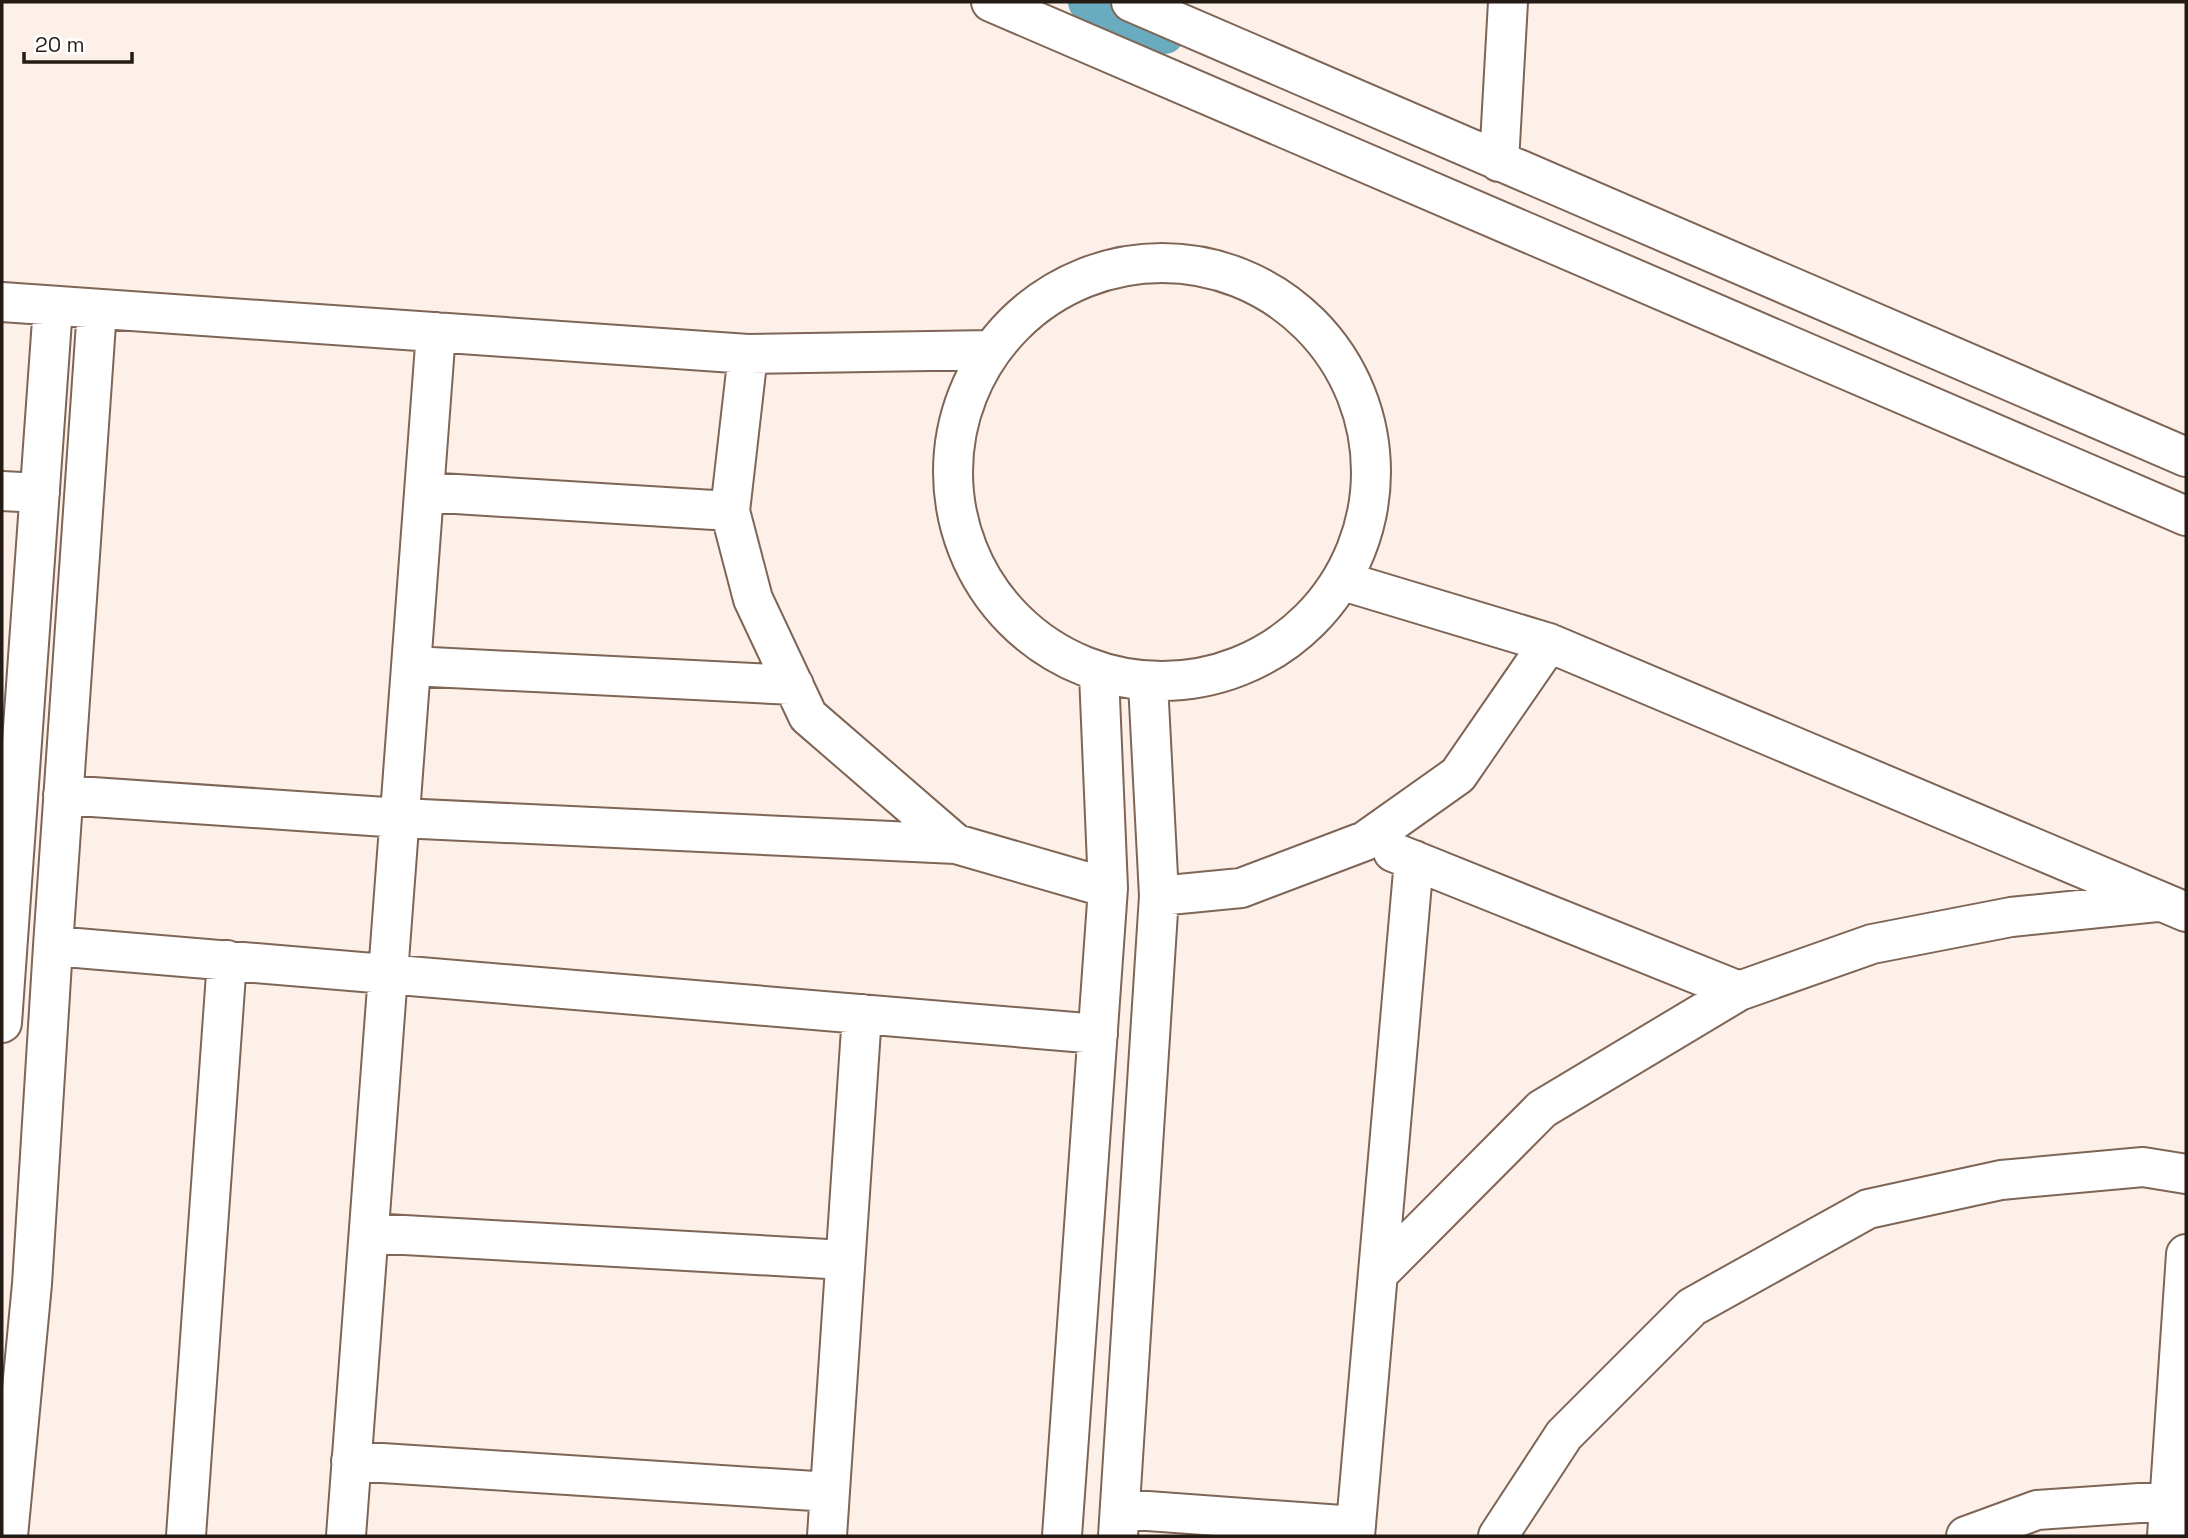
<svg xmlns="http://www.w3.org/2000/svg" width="2188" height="1538" font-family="'Space Grotesk',sans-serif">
  <rect width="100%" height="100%" fill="#fcf0e9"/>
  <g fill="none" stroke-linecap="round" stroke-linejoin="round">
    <path stroke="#69acc0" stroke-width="38" d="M1087 2 1165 35"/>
    <defs>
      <path id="minor" d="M991 2 2186 516
        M1131 2 2186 457
        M1499 162 1508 2
        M953 472a209 209 0 1 1 418 0a209 209 0 1 1-418 0Z
        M2 302 748 354 991 350
        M748 354 730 511 753 599 808 716 956 844 1108 888
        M2 491 40 493
        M424 492 730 511
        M1343 581 1549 643 2186 912
        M411 666 794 685
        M63 795 400 818 956 844
        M1393 852 1739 991
        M1159 896 1241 888 1365 841 1458 775 1549 643
        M53 946 1098 1034
        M2 1023 53 306
        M369 1233 845 1260
        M1380 1272 1542 1109 1739 991 1872 944 2011 917 2157 902
        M351 1461 830 1492
        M1120 1509 1356 1526
        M8 1536 32 1284 53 946 97 309
        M186 1536 227 960
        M346 1536 436 332
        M827 1536 862 1014
        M1062 1536 1108 888 1099 674
        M1118 1536 1159 896 1148 683
        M1355 1536 1414 860
        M1498 1536 1564 1435 1692 1307 1868 1209 2001 1180 2143 1167 2186 1174
        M1966 1536 2037 1510 2169 1501 2186 1502
        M2167 1536 2186 1254"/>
    </defs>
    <use href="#minor" stroke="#7e6555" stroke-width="42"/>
    <use href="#minor" stroke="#fff" stroke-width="38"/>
  </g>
  <rect width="2188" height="1538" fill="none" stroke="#251b15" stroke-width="7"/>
  <path d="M24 52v10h108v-10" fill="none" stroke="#251b15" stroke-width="3.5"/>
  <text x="35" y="52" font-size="21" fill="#251b15" stroke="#ffffff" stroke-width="5" paint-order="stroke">20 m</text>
</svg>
